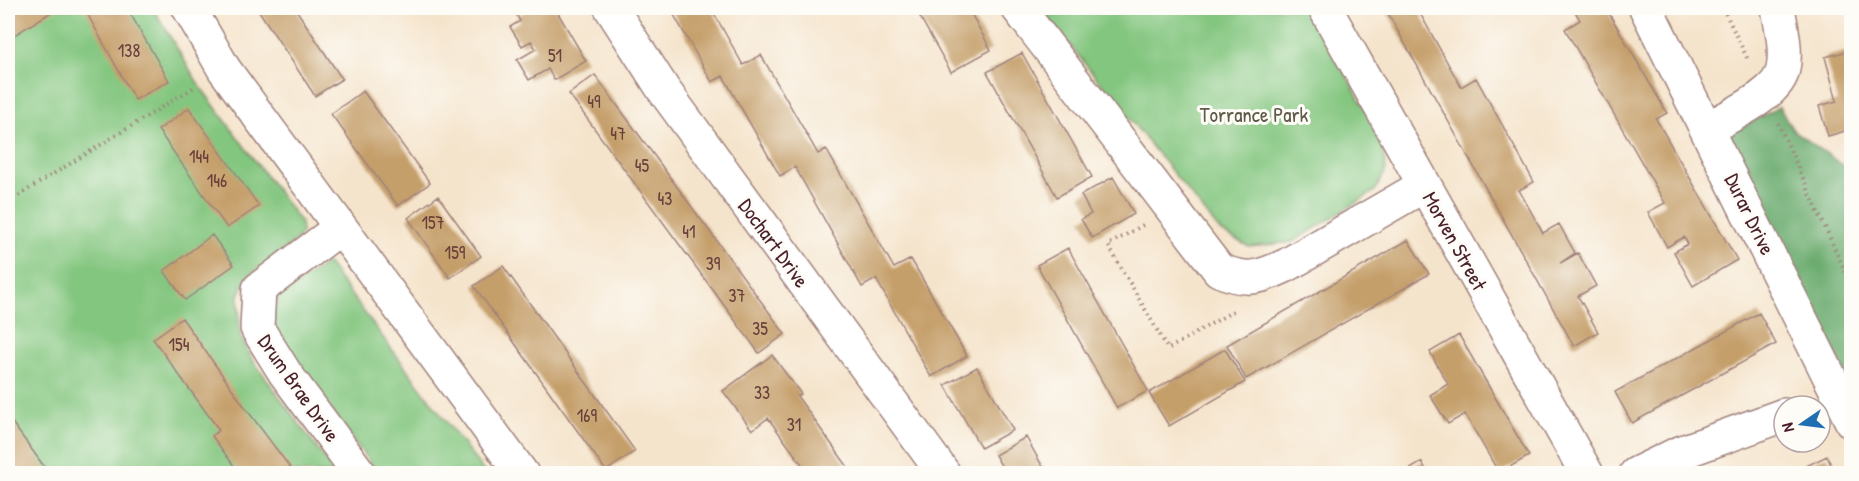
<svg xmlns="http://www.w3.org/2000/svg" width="1859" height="481" font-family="'Patrick Hand',sans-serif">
  <rect width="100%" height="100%" fill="#fdfcf7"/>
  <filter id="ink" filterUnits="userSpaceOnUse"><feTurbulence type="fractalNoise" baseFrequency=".0167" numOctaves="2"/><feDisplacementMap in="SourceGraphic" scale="12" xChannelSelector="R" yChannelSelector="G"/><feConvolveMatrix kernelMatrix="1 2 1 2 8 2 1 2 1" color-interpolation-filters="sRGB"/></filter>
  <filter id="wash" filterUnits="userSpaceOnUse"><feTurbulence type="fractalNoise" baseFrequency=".008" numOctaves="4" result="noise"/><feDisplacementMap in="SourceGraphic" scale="24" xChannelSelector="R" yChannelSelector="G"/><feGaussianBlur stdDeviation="1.35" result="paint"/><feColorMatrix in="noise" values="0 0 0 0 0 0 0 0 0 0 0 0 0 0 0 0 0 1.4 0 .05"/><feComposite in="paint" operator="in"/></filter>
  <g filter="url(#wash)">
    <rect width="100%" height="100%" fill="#f5e4cc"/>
    <path fill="#83c67f" stroke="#667255" stroke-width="1.5" d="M8 8H153L199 85 301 223 302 233 296 241 248 276 239 295 240 336 252 359 335 473H8Z
      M1040 8H1309L1381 138 1386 170 1375 191 1293 242 1249 247 1220 231Z
      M327 263 485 473H378L276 338 271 318 277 297Z"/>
    <path fill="#6aab6e" stroke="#5a654c" stroke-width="1.5" d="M1779 107 1793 130 1851 171V384L1728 135Z"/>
    <g id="blocks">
      <path fill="#c59f6a" d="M8 8H58L8 39Z
        M84 8H127L169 81 135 100Z
        M257 8H295L342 79 315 96Z
        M532 8H555L586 61 554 80 548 69 529 80 517 60 536 49 531 41 522 46 510 27 520 21 517 16Z
        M670 8H711L743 65 761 55 818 154 826 149 894 268 911 259 967 356 931 377 876 279 862 287 795 167 780 176 723 76 712 82Z
        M915 8H968L991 50 951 72Z
        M1385 8H1417L1461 87 1476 78 1534 182 1519 190 1543 233 1559 224 1575 253 1560 263 1578 253 1596 286 1578 296 1598 332 1574 346Z
        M1573 8H1606L1667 113 1656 119 1737 260 1693 286 1674 252 1688 244 1684 237 1667 247 1648 212 1665 203 1565 29 1580 20Z
        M1852 50V129L1828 136 1819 106 1837 101 1825 57Z
        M1022 53 1092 177 1057 197 987 72Z
        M595 75 785 334 759 353 569 94Z
        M363 91 430 183 398 206 331 114Z
        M189 108 259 206 227 228 158 130Z
        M1113 177 1134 214 1092 238 1081 219 1091 214 1081 195Z
        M438 196 481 256 450 278 408 218Z
        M212 235 234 265 185 300 164 271Z
        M1408 240 1429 274 1246 379 1227 345Z
        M1068 248 1148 391 1117 408 1037 265Z
        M503 266 635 451 606 471 474 286Z
        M1759 313 1776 344 1632 423 1615 392Z
        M182 318 247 410 295 474H240L212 436 219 430 153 339Z
        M1459 335 1529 456 1499 473 1465 414 1448 424 1430 395 1448 384 1430 352Z
        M1225 349 1245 382 1169 426 1149 393Z
        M772 355 801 394 797 396 853 474H809L768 418 752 430 723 391Z
        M977 367 1013 430 981 448 945 385Z
        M8 417 43 465 49 474H16L8 462Z
        M1026 437 1044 469 1047 474H1006L995 455Z
        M1827 456 1835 474H1791L1798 470Z
        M1422 462 1428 474H1402Z"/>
    </g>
  </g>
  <g filter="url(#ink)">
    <use href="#blocks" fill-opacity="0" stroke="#a0827c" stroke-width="1.5"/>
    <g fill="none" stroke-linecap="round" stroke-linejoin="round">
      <defs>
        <path id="minor" d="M189 8 224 69 522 474
          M611 8 663 89 944 474
          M1018 8 1219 270C1247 282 1260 278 1287 265L1423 186
          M1325 8 1587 474
          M1646 8 1852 422
          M1707 129C1728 116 1779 95 1783 69 1787 49 1781 26 1778 8
          M340 228 259 289 257 328 285 373 360 474
          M1636 474 1677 454 1784 415"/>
      </defs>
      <use href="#minor" stroke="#a0827c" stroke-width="36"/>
      <path stroke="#a0827c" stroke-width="4" stroke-dasharray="1.5 4.5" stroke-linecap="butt" d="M1723 8 1749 62
        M1778 123 1852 287
        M8 202 196 86
        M1143 225 1108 245 1168 349 1235 310"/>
      <use href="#minor" stroke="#fff" stroke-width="33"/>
    </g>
  </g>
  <g text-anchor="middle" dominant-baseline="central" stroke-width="6" stroke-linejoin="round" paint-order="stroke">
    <g font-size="18" fill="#693f3b">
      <text x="129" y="50">138</text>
      <text x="555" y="55">51</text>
      <text x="594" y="101">49</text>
      <text x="618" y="133">47</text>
      <text x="199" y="156">144</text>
      <text x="642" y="165">45</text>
      <text x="217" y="180">146</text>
      <text x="665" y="198">43</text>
      <text x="433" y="222">157</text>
      <text x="689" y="231">41</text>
      <text x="455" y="252">159</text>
      <text x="713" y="263">39</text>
      <text x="737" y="295">37</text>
      <text x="760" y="328">35</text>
      <text x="179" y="344">154</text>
      <text x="762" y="392">33</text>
      <text x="587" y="415">169</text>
      <text x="794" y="424">31</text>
    </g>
    <g font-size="21" fill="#5e5948" stroke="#fdfcf7">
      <text x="1254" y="114">Torrance Park</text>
    </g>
    <g font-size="21" fill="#4a1f2b" stroke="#fdfcf7">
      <text transform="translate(1750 214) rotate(64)">Durar Drive</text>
      <text transform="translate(1455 241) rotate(61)">Morven Street</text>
      <text transform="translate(774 243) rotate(54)">Dochart Drive</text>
      <text transform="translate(299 388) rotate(55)">Drum Brae Drive</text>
    </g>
  </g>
  <rect width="1859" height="481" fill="none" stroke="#fdfcf7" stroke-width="30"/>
  <g transform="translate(1802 424) rotate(256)"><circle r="28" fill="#fdfcf7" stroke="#b5a4a5" stroke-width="1.5"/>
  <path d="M0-4.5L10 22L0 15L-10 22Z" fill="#1f6fb2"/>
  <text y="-9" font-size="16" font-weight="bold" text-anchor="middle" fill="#4a1f2b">N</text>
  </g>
</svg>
